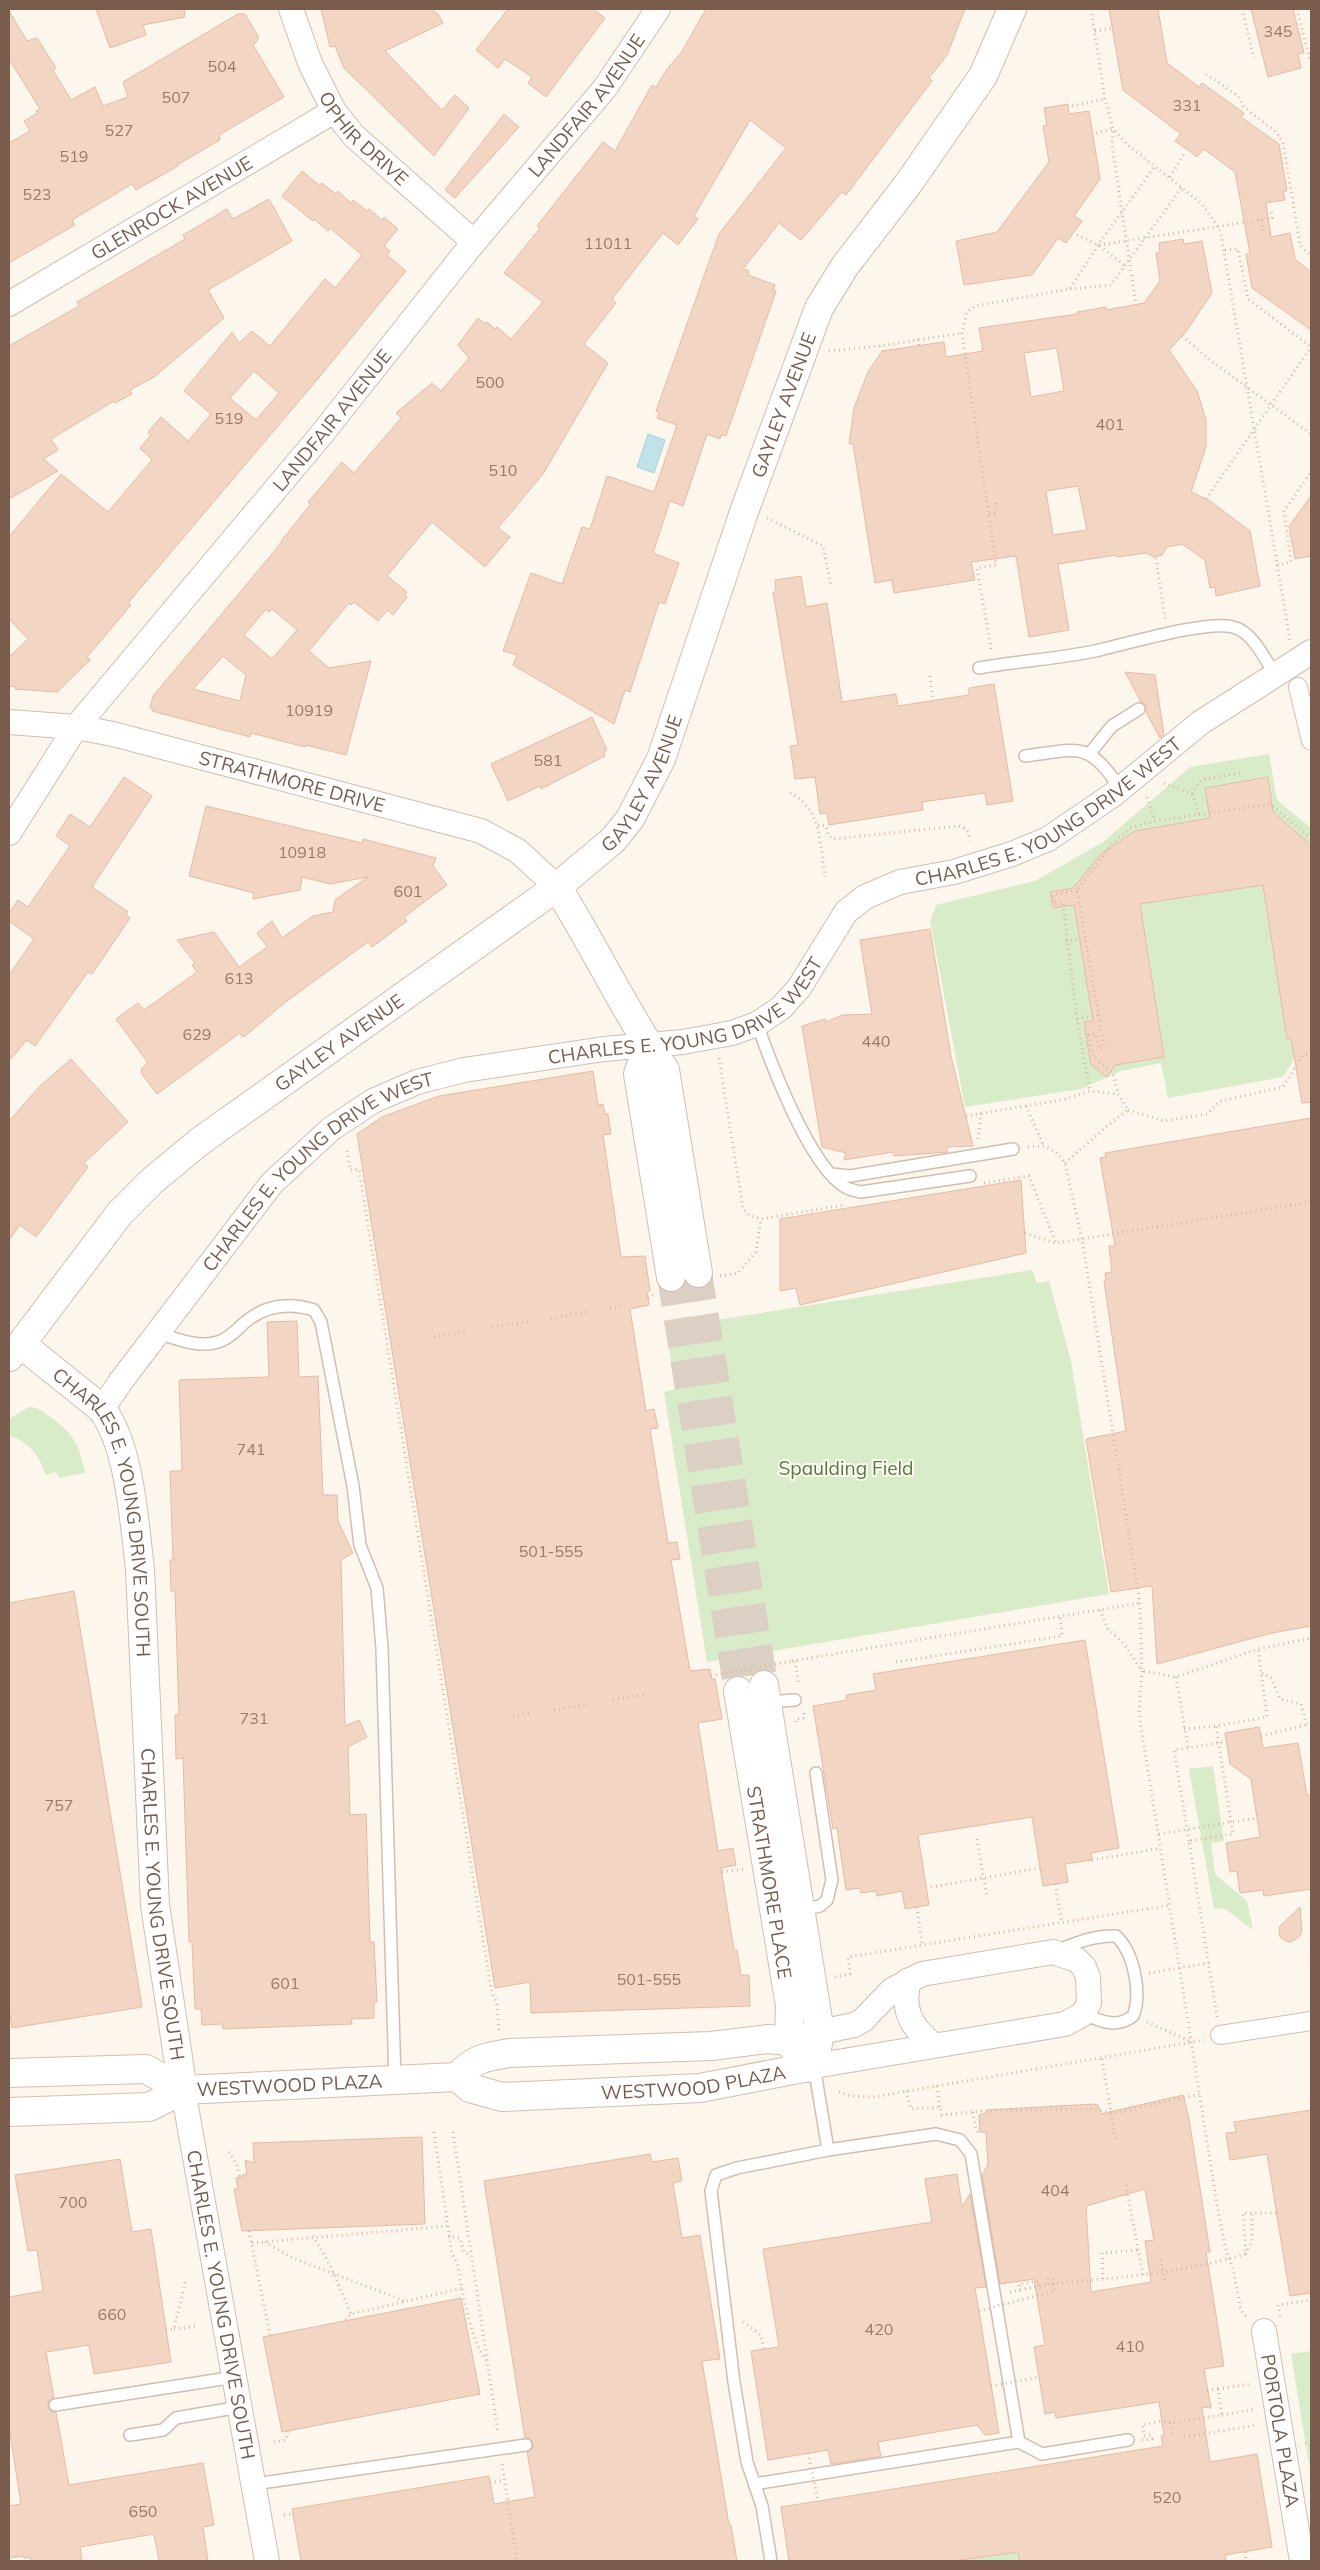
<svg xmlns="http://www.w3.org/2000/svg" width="1320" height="2570" font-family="Mulish,sans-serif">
  <rect width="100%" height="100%" fill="#fdf6ec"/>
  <path fill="#d8ecc9" d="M1269 754 1277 800 1311 828V1050L1298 1053 1283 1077 1168 1098 1161 1063 1121 1071 1081 1089 965 1107 930 921 936 905 1035 881 1103 842 1190 767Z
    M1032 1270 1037 1283 1049 1281 1071 1361 1109 1594 707 1662 664 1392 675 1389 666 1328Z
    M29 1407C38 1407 42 1411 49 1416 74 1433 79 1445 85 1473L59 1478 56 1472 46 1475C39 1456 29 1441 9 1436V1419Z
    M1213 1766 1224 1841 1211 1843 1215 1874 1247 1901 1253 1930 1224 1908 1214 1909 1189 1769Z
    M1311 2351V2476L1291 2354Z
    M1017 2552 1019 2561H954Z"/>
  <path fill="#bfe3e8" stroke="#a5d3da" d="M648 434 665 440 654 473 637 467Z"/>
  <path fill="#f3d5c3" stroke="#e6bba3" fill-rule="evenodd" d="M96 9H184L185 17 143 25 146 35 110 48Z
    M321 9H432L438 14 443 23 385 51 442 110 455 95 469 108 434 156 344 68 335 46 330 47Z
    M508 9H593L605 18 546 97 528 83 532 77 505 59 498 68 476 50Z
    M706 9H965L947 55 929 78 932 81 846 195 842 192 801 240 779 223 743 269 749 271 748 275 775 285 773 290 776 291 726 436 721 435 720 439 707 434 683 506 670 501 653 553 679 563 665 604 659 602 630 692 625 690 614 724 513 665 517 655 503 651 531 573 562 584 582 527 590 529 607 476 654 492 677 425 657 418 659 412 656 411 719 234 786 148 750 120 694 216 698 219 678 245 663 233 612 299 616 303 584 344 608 363 543 474 498 528 510 537 485 567 432 522 387 576 407 592 405 595 407 597 393 615 388 610 378 621 354 602 351 605 349 603 309 651 329 668 371 661 346 755 306 745 305 747 251 733 250 737 152 711 153 709 150 708 153 696 282 542 281 541 311 504 308 502 342 462 354 473 401 418 396 413 432 383 441 391 469 358 458 345 478 318 485 324 487 322 495 329 497 327 511 339 543 302 504 273 540 228 537 226 603 142 615 151 652 85 656 87 667 69 681 53ZM266 609 269 612 272 609 297 630 272 659 244 635ZM223 656 246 675 240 701 193 689Z
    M1109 9H1158L1167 63 1199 87 1202 83 1244 113 1241 117 1279 144 1287 191H1283L1285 200 1266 203 1271 237 1290 233 1295 259 1311 272V330L1252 288 1246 254 1250 253 1235 172 1204 149 1197 157 1188 150 1175 141 1181 134 1123 90Z
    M1251 9H1293L1304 53 1298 54 1301 68 1268 77Z
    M9 11 27 41 37 38 56 68 53 70 71 100 95 87 103 106 128 97 123 82 238 14H245L258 36V40L253 45 284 97 219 135 220 140 177 165 178 166 136 190 132 184 72 220 75 225 9 263V143L30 131 24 121 38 113 36 111 40 109 9 59Z
    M1068 104 1069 114 1089 111 1100 179 1074 216 1082 221 1066 243 1058 238 1032 275 964 285 956 241 997 232 1049 162 1043 126 1047 125 1044 108Z
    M504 114 519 127 455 198 445 190Z
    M302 171 320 186 322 183 336 194 338 191 351 203 353 200 367 211 369 209 382 220 384 217 398 229 384 246 390 251 387 255 406 271 316 381 128 603 131 605 87 657 90 660 57 692 15 689 16 687 9 686V657L28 639 9 619V537L61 474 108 512 152 460 140 448 151 435 148 432 161 417 188 441 211 414 184 391 232 332 239 343 252 331 270 346 325 279 335 288 362 255 330 228 328 231 314 219 313 221 282 196ZM254 371 279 393 256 420 230 398Z
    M269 199 292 241 208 290 224 318 154 377 130 390 132 394 115 403 114 401 51 439 58 450 43 459 58 471 9 499V346L79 306 77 302 185 239 183 235 227 209 233 219Z
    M1183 239 1184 244 1202 241 1212 293 1185 333 1169 350 1197 391 1206 420V447L1191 492 1210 501 1250 531 1260 586 1216 596 1215 587 1210 588 1205 560 1182 544 1167 547 1162 555 1154 557 1146 553 1117 557 1116 555 1058 564 1069 630 1029 637 1016 556 971 562 975 580 894 593 892 580 875 583 853 444H849L854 408 868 372 882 351 944 342 946 357 983 351 979 328 1078 314 1077 312 1106 307V310L1144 303 1160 281 1156 253 1160 252 1159 243ZM1057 348 1064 391 1031 397 1024 353ZM1078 486 1087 530 1053 535 1046 491Z
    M1311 496V556L1295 559 1289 526Z
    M801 576 806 607 827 603 842 702 896 694 898 706 969 695V688L994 684 1013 801 987 805 985 793 922 802 923 810 829 825 827 813 820 814 815 777 795 779 790 746 798 745 773 592H776L775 580Z
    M1125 672 1155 675 1164 735 1160 738 1146 712V705L1141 702Z
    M592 717 607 750 604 752 605 756 541 789 540 786 508 801 491 764Z
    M124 777 152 796 92 887 128 912 126 915 130 918 92 974 88 972 35 1046 27 1040 9 1061V975L34 939 9 921V913L18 900 28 907 70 846 56 836 70 814 90 827Z
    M1268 777 1273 812 1311 845V1102L1302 1103 1291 1038 1287 1039 1263 885 1140 904 1164 1057 1115 1065 1107 1077 1091 1065 1084 1022 1093 1021 1074 905 1053 908 1050 892 1073 888 1102 853 1135 831 1210 818 1205 788Z
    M206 806 362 843 363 839 436 858 433 866 447 885 404 917 407 921 372 947 368 942 288 1000 245 1036 242 1037 240 1033 157 1094 142 1074 141 1069 148 1063 116 1019 138 1003 144 1010 197 972 192 965 195 963 177 940 214 932 239 967 267 947 257 933 272 921 282 938 313 916 333 912 335 900 368 877 330 884 302 877 300 890 253 899 254 893 189 876Z
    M930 929 951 1056 973 1146 946 1147 948 1152 894 1156 893 1152 844 1160 846 1153 822 1147 802 1026 825 1019 826 1022 843 1015 872 1014 860 940Z
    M71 1059 128 1122 84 1163 88 1167 36 1237 20 1225 9 1240V1121L40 1086Z
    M593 1071 598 1105 603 1104 605 1114H608L611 1134 603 1135 621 1257 645 1256 650 1291 647 1292 649 1305 630 1309 646 1411 654 1409 658 1428 650 1429 668 1543 677 1542 680 1559 671 1560 690 1671 710 1669 711 1679H715L722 1719 698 1723 718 1851 733 1848 736 1865 721 1868 734 1950H737L741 1975H749L750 2006 531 2013 530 1982 495 1988 357 1134 382 1117 439 1096Z
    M1311 1118V1626L1272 1633 1157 1664 1152 1586 1111 1592 1086 1439 1126 1431 1104 1281 1106 1280 1105 1273 1112 1272 1109 1246H1115L1100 1158 1106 1157 1105 1153Z
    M1021 1180 1026 1253 800 1305 796 1288 780 1291V1219Z
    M297 1321 299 1377 318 1376 323 1495H337L338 1521 353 1553 341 1560 345 1726 359 1720 367 1737 348 1747 350 1815 366 1814 370 1942H374L377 2002H374V2018L351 2019 352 2024 223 2029 222 2024 202 2025 201 2009H195L192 1942H189L183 1758 176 1759 175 1715H179L175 1591H171L170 1560H173L170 1471H182L179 1380 269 1377 267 1322Z
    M74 1591 142 2007 12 2028 9 2009V1603Z
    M1085 1640 1119 1848 1091 1853 1092 1860 1065 1864 1068 1882 1043 1886 1032 1817 918 1835 929 1905 905 1909 902 1891 877 1896 876 1891 861 1893 860 1888 846 1890 837 1828 833 1829 813 1706 847 1700 846 1695 876 1690 873 1674Z
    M1259 1727 1263 1748 1298 1743 1307 1795H1311V1889L1264 1896 1263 1890 1240 1893 1237 1871 1230 1872 1226 1843 1260 1837 1251 1779 1230 1764 1225 1733Z
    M1300 1907 1302 1931 1300 1936 1291 1942 1285 1941 1280 1937 1279 1927Z
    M1183 2095 1189 2119 1210 2252H1206L1224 2366 1204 2369 1211 2408 1202 2407 1210 2462 1257 2454 1272 2547 1225 2555 1226 2561H1019L1018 2552 954 2561H789L781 2507 1163 2446 1161 2436 1164 2435 1159 2402 1056 2418 1055 2412 1045 2414 1034 2347 1045 2345 1034 2279 1000 2284 982 2175 988 2165 986 2132H980L979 2115 987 2113V2110L1094 2104 1098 2105 1101 2114ZM1145 2189 1154 2240 1145 2241 1151 2282 1091 2292 1086 2206Z
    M1311 2110V2293L1290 2296 1267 2154 1230 2160 1226 2133 1236 2132 1234 2122Z
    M422 2137 425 2224 242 2231 234 2189H238L236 2178 247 2174 245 2160 254 2163 253 2143Z
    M650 2154 652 2162 678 2158 682 2181 673 2183 682 2238 700 2235 720 2359 702 2361 729 2525H731L737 2561H301L292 2509 489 2476 494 2504 535 2497 527 2452 533 2448V2443L529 2438H525L484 2181Z
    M120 2159 132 2232 151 2229 171 2362 94 2374 89 2345 46 2352 54 2398 48 2402V2407L52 2412H56L69 2485 203 2463 214 2525 203 2527 208 2561H159L154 2534 80 2547 82 2561H31L30 2557 24 2558 23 2556 9 2558V2506L21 2504 9 2427V2297L43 2291 37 2250 28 2251 15 2175Z
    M957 2174 962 2207 970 2194 986 2287 975 2288 999 2433 985 2435 977 2425 878 2442 881 2456 831 2464 828 2450 768 2460 751 2351 779 2347 763 2249 932 2222 925 2179Z
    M461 2298 480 2394 282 2432 263 2337Z"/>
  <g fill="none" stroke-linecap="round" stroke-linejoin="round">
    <path stroke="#dcd0c4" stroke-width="28" stroke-dasharray="28 14" stroke-linecap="butt" d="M698 1273 764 1685
      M671 1277 738 1691"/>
    <defs>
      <path id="service" d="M979 668C1017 661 1057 659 1095 651 1126 644 1206 620 1233 627 1253 632 1265 659 1275 675
        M1090 753 1112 726 1139 709
        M1025 756C1081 749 1086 740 1121 789
        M757 1024C771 1063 811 1170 847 1188 851 1190 857 1191 861 1192L970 1176
        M831 1174 850 1176 1013 1149
        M158 1333C176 1339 199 1348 218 1342 228 1339 236 1331 243 1324 264 1305 288 1302 314 1310L321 1322 353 1486 360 1545 377 1588 382 1648 395 2080
        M767 1702 795 1700
        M801 1910 820 1906 827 1900 832 1880 816 1773
        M1056 1951C1076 1943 1095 1935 1116 1936 1134 1952 1142 1994 1133 2016 1116 2029 1101 2021 1083 2014
        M814 2066 828 2150
        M55 2405 235 2377
        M130 2435 163 2430 176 2418 240 2407
        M254 2484 526 2445
        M754 2484 1019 2442 1042 2454 1128 2440
        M771 2561 762 2506 747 2462 734 2382 711 2191 716 2175 737 2168 828 2150 936 2134 960 2140 971 2154 1019 2442"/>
      <path id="pedestrian" d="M1298 687 1311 741
        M1220 2035 1311 2021"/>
      <g id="minor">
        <path id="s1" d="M291 9 310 63 334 111 354 136 474 242"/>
        <path id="s2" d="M9 304 334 111"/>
        <path id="s3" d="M9 722 76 727 113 734 481 831 518 851 557 887"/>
        <path id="s4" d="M9 833 76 727 321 435 474 242 605 88 658 9"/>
        <path id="s5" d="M102 1409 121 1381 272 1183 331 1129 373 1101 417 1082 464 1070 604 1049 683 1042 732 1033 757 1024 781 1008 799 988 846 912 865 897 900 882 954 872 1012 854 1048 839 1114 794 1200 723 1311 652"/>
        <path d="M909 1980C901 2009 911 2027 933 2045"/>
        <path d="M814 2066 1065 2024 1083 2014 1089 2003 1088 1977 1084 1967 1077 1960 1053 1952 922 1974 892 1990 863 2020 854 2025 820 2032"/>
        <path id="s6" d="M183 2090 267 2561"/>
        <path id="s7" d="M1264 2331 1302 2561"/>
      </g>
      <g id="tertiary">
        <path d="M557 887C595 947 625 1012 665 1070L698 1273"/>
        <path d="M648 1045 638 1074 671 1277"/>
        <path id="s8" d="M21 1344 102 1409C130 1448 134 1520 140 1569L155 1905 183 2090 457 2077 470 2088 502 2097 700 2088 814 2066 820 2032 764 1685"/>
        <path id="s9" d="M9 1357 21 1344 120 1213 152 1181 199 1142 557 887 613 840 630 819 661 759 745 509 819 308 845 266 908 184 983 76 1012 9"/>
        <path id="s10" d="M738 1691 790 2006 789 2041 807 2068"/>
        <path d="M457 2077C475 2058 485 2057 509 2053L711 2046 768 2039 789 2041 805 2037"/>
      </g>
      <path id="secondary" d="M9 2073 146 2069 183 2090
        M9 2112 149 2107 183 2090"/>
    </defs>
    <use href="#service" stroke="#d1beb0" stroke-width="14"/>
    <use href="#pedestrian" stroke="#d1beb0" stroke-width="20"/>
    <use href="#minor" stroke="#d1beb0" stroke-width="26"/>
    <use href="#tertiary" stroke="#d1beb0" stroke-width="30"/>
    <use href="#secondary" stroke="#d6c0b0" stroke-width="30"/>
    <path stroke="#d9b8a5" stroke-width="3" stroke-dasharray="1 4" stroke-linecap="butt" d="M1091 9 1105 99 1113 129 1129 146 1201 203 1217 225 1221 234 1290 640
      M1242 9 1254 58
      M1297 9 1310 60
      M1095 31 1113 28
      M1206 74 1238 96 1244 107 1277 133 1283 143 1300 245 1311 256
      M1072 106 1105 99
      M1096 133 1113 129 1112 145 1136 305
      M1170 177 1185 152
      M1261 220 1263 232
      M1077 235 1098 245 1124 265
      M1099 245 1272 218 1271 209
      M1225 250 1238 249 1248 299 1311 347
      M1070 289 1111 285 1182 187
      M1182 336 1210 360 1311 434
      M918 339 919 346
      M880 346 882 351
      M829 351 880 346 962 333
      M1206 499 1311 347
      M989 514 995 513 996 503
      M767 518 823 546 831 584
      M1156 558 1165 619
      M1277 565 1291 562 1284 511 1311 472
      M991 649 977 568 996 565 962 333 967 312 975 306 1070 289 1098 245 1155 166
      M930 676 933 701
      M1164 783 1192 794 1199 815
      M790 793C822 808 820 846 825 877
      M1192 794 1201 780 1240 773
      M1147 797 1155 821
      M818 825 826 826 828 835 834 839 958 826C967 828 969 832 970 841
      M1077 890 1053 895 1054 904 1063 902 1077 1019 1090 1091
      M1066 941 1081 939
      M1077 1019 1098 1015
      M719 1058 743 1209 749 1215 761 1219 844 1205
      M1026 1106 1044 1146
      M1128 1110 1164 1121 1207 1114 1220 1101 1283 1087 1303 1055 1311 1054
      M966 1116 1066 1099 1090 1091 1118 1094
      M978 1139 981 1113
      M1028 1147 1044 1146 1056 1152 1065 1163 1082 1239 1140 1603 1142 1671 1176 1677 1258 1649 1311 1638
      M347 1151 350 1170 359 1169 491 1989 497 2004 499 2030
      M1065 1163 1108 1125 1128 1110 1118 1094 1113 1073 1093 1057 1089 1035 1096 1034 1099 1049 1104 1047 1077 890 1113 843 1131 828 1155 821 1270 804 1311 839
      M984 1183 1029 1176 1056 1243 1311 1202
      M1025 1233 1055 1243
      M720 1276 738 1273 756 1252 761 1219
      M648 1298 655 1294
      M610 1309 623 1306
      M551 1318 587 1312
      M492 1327 528 1322
      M434 1337 466 1332
      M1100 1610 1108 1629 1124 1644 1142 1671 1139 1714 1217 2204 1225 2247 1233 2269 1241 2311 1248 2318
      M792 1661 1140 1603
      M795 1661 799 1685
      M896 1662 1062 1636 1060 1616
      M1262 1673 1271 1678 1280 1699 1301 1704 1307 1725 1311 1726
      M1176 1677 1188 1747
      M613 1700 647 1694
      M554 1710 589 1704
      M513 1716 530 1713
      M796 1722V1719L804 1718V1713
      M1184 1729 1216 1726
      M1261 1736 1307 1725
      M1159 1834 1257 1818
      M977 1839 987 1898
      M1189 1841 1174 1750 1226 1742
      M1092 1860 1161 1848
      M722 1872 745 1869
      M1055 1884 1062 1922
      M926 1888 1040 1868
      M917 1907 922 1945
      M1149 1973 1209 1963
      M835 1977 850 1974 848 1957 1171 1905
      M1217 2017 1189 1841 1233 1834 1216 1726 1267 1717 1258 1649
      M1147 2022 1192 2042
      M1102 2059 1116 2141
      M937 2086 940 2107
      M906 2091 911 2109 940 2107 942 2115 982 2111 1092 2109 1115 2113 1200 2094
      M839 2092 851 2096 873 2097 1204 2040
      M973 2112 976 2130 980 2135
      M434 2132 452 2254C458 2263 458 2269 460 2280 465 2303 472 2342 486 2360
      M453 2132 498 2433
      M229 2152 236 2163 240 2177
      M1126 2185 1143 2275
      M249 2231 270 2335
      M313 2236 331 2267 351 2314
      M448 2236 460 2238 464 2252 471 2256
      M265 2242 290 2257 405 2301
      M252 2243 447 2226
      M1246 2254 1252 2241V2213
      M1048 2278V2284C1114 2278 1182 2273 1246 2254L1243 2213H1277
      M1103 2279 1102 2253 1138 2250
      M1010 2292 1039 2286 1038 2281 1019 2284 1020 2290 1048 2284
      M1280 2316 1278 2305 1311 2300
      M346 2320 351 2314 463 2288
      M743 2322 761 2335 764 2349
      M174 2329 196 2326
      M166 2330 174 2329 186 2279
      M1207 2390 1218 2389
      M1222 2415 1256 2409
      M1170 2423 1172 2434
      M1184 2437 1258 2425
      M1142 2440 1152 2439 1151 2435 1144 2436 1142 2425 1161 2421 1170 2423 1222 2415 1218 2389 1250 2384
      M274 2442 286 2440 288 2431
      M1305 2443 1311 2446
      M502 2464 517 2561
      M490 2483 505 2480
      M284 2515 293 2514
      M1245 2552 1246 2561"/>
    <use href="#service" stroke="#fff" stroke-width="11"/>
    <use href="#pedestrian" stroke="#fff" stroke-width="18"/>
    <use href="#minor" stroke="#fff" stroke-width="24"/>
    <use href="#tertiary" stroke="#fff" stroke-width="28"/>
    <use href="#secondary" stroke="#fff" stroke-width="28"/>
    <path stroke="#d9b8a5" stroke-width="3" stroke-dasharray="1 4" stroke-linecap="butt" d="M711 1676 792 1661
      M1161 2259 1164 2280
      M979 2311 1055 2291 1053 2278
      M991 2386 1039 2377
      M808 2453 818 2501"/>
  </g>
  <g text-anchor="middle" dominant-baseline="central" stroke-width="4" stroke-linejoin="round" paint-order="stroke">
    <g font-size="16" fill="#987a6a">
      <text x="1278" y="31">345</text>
      <text x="222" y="66">504</text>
      <text x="176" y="97">507</text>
      <text x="1187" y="105">331</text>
      <text x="119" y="130">527</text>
      <text x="74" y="156">519</text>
      <text x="37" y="194">523</text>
      <text x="608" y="243">11011</text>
      <text x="490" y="382">500</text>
      <text x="229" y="418">519</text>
      <text x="1110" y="424">401</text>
      <text x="503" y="470">510</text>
      <text x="309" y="710">10919</text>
      <text x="548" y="760">581</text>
      <text x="302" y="852">10918</text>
      <text x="408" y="891">601</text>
      <text x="239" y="978">613</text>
      <text x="197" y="1034">629</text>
      <text x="876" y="1041">440</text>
      <text x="251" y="1449">741</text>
      <text x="551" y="1551">501-555</text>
      <text x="254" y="1718">731</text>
      <text x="59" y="1805">757</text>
      <text x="649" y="1979">501-555</text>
      <text x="285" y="1983">601</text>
      <text x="1055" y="2190">404</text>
      <text x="73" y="2202">700</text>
      <text x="112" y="2314">660</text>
      <text x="879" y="2329">420</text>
      <text x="1130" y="2346">410</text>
      <text x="1167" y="2497">520</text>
      <text x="143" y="2511">650</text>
    </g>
    <g font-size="19" fill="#7a5c4d" stroke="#fffaf3">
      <text stroke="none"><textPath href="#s4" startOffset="930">LANDFAIR AVENUE</textPath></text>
      <text stroke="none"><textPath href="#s1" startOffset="151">OPHIR DRIVE</textPath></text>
      <text stroke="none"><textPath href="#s2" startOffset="189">GLENROCK AVENUE</textPath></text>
      <text stroke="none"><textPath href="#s9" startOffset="1270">GAYLEY AVENUE</textPath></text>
      <text stroke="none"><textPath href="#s4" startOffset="525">LANDFAIR AVENUE</textPath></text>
      <text stroke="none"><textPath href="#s9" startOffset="865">GAYLEY AVENUE</textPath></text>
      <text stroke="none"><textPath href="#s3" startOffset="290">STRATHMORE DRIVE</textPath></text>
      <text stroke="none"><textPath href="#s5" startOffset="1181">CHARLES E. YOUNG DRIVE WEST</textPath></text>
      <text stroke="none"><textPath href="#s5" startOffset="746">CHARLES E. YOUNG DRIVE WEST</textPath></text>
      <text stroke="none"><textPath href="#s9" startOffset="460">GAYLEY AVENUE</textPath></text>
      <text stroke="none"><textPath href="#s5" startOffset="326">CHARLES E. YOUNG DRIVE WEST</textPath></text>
      <text stroke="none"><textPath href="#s8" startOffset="201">CHARLES E. YOUNG DRIVE SOUTH</textPath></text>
      <text stroke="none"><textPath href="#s10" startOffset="194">STRATHMORE PLACE</textPath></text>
      <text stroke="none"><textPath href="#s8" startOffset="606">CHARLES E. YOUNG DRIVE SOUTH</textPath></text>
      <text stroke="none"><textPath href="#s8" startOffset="1310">WESTWOOD PLAZA</textPath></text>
      <text stroke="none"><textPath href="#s8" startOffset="900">WESTWOOD PLAZA</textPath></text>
      <text stroke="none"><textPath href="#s6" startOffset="218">CHARLES E. YOUNG DRIVE SOUTH</textPath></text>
      <text stroke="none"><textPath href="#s7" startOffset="101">PORTOLA PLAZA</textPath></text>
    </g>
    <g font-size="19" fill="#537a41" stroke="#fffaf3">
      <text x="846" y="1468">Spaulding Field</text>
    </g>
  </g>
  <rect width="1320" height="2570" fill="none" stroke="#7a5c4d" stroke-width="20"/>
</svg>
